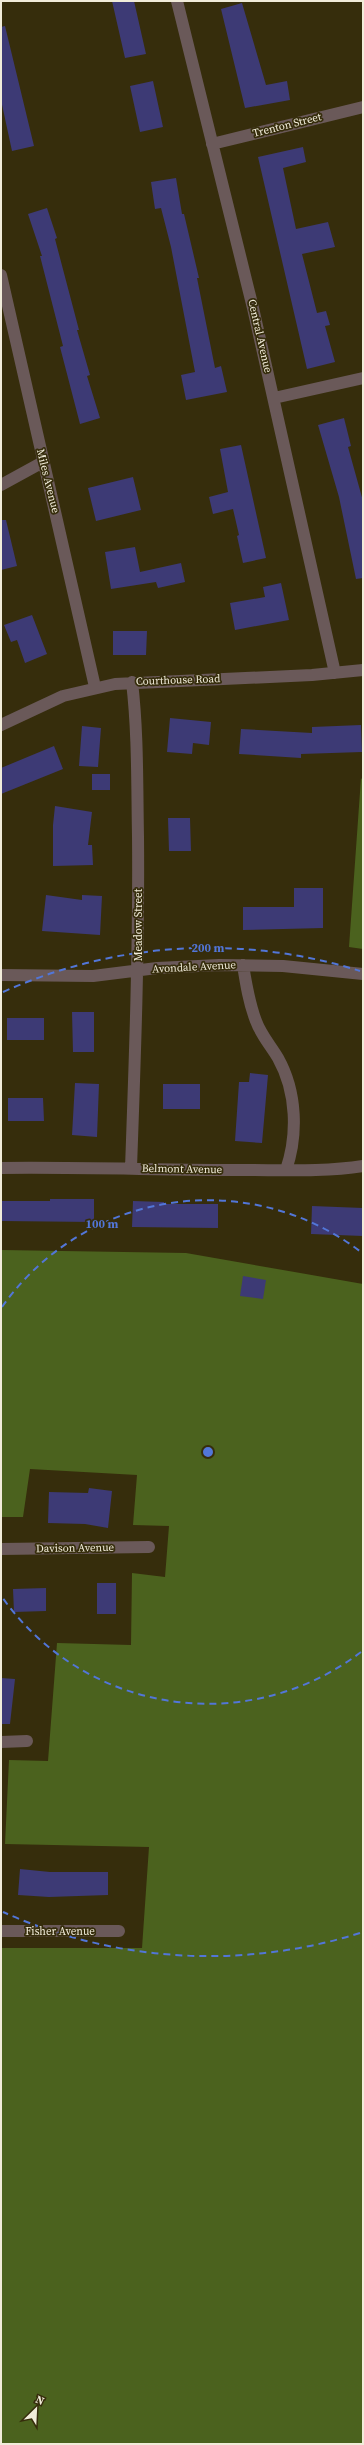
<svg xmlns="http://www.w3.org/2000/svg" width="364" height="2445" font-family="'Source Serif 4',serif">
  <rect width="100%" height="100%" fill="#362d0c"/>
  <path fill="#4b621e" d="M361 778 363 781V949L349 947Z
    M1 1250 186 1253 363 1284V2444H1V1948H142L149 1847 5 1844 9 1760 48 1761 57 1643 131 1645 132 1573 165 1577 169 1526 133 1525 137 1475 30 1469 23 1517H1Z"/>
  <path fill="#3d3a75" d="M112 1H134L146 54 125 58Z
    M242 3 266 85 287 81 290 100 245 108 221 9Z
    M5 26 34 146 12 151 1 100V27Z
    M153 81 163 127 140 132 130 86Z
    M303 147 306 162 283 168 296 229 328 222 335 247 302 254 317 313 326 311 330 325 325 326 335 362 307 369 258 157Z
    M176 178 182 214H184L199 278H197L215 368 221 366 227 392 186 400 181 375 195 372 171 247 161 208 155 209 151 182Z
    M47 208 57 238 55 239 79 330H77L90 375 87 376 100 418 80 424 60 347 63 346 40 256H42L28 214Z
    M344 418 351 446 348 447 363 501V578L356 579 339 497 318 425Z
    M241 445 266 558 243 563 237 536 239 535 233 509 213 514 209 497 228 492 220 449Z
    M133 477 141 510 96 521 88 488Z
    M1 520H6L17 566 1 570Z
    M135 547 140 572 181 563 185 582 158 588 156 582 111 589 105 552Z
    M281 583 289 620 235 630 230 603 265 597 263 587Z
    M32 615 47 654 25 663 17 640 11 642 4 625Z
    M113 631H147L146 655H113Z
    M170 718 211 722 209 745 193 743 192 754 167 752Z
    M361 725 362 752 301 754V758L239 754 241 729 312 733V727Z
    M82 726 101 728 98 767 79 766Z
    M54 746 63 769 1 794V768Z
    M92 774H110V790H92Z
    M55 806 92 812 88 845H92L93 865 53 866V825Z
    M168 818H190L191 851H169Z
    M294 888H323V928L243 930V907H294Z
    M46 895 82 900V895L102 896 100 935 42 931Z
    M72 1012H94V1052H73Z
    M7 1018H44V1040H7Z
    M250 1073 268 1075 262 1143 235 1141 239 1082H249Z
    M75 1083 99 1084 97 1137 72 1135Z
    M163 1084H200V1109H163Z
    M8 1098H43L44 1121H8Z
    M50 1199H94V1222L1 1221V1201H50Z
    M133 1201 164 1202V1204H218V1228L132 1227Z
    M312 1206 363 1208V1236L311 1234Z
    M243 1276 266 1280 263 1299 240 1296Z
    M89 1488 112 1491 108 1528 85 1524 48 1523 49 1492 88 1493Z
    M97 1583H116V1614H97Z
    M46 1588V1611L14 1612 13 1589Z
    M1 1678 15 1679 10 1724H1Z
    M20 1869 50 1872H108V1895L49 1897 18 1895Z"/>
  <g fill="none" stroke-linecap="round" stroke-linejoin="round">
    <path stroke="#6a5959" stroke-width="12" d="M177 1 253 308 335 673
      M212 144 363 107
      M1 275 95 687
      M274 398 363 378
      M1 485 43 462
      M1 725 63 696 115 684 312 675 363 670
      M243 965C246 984 249 1003 256 1021 261 1035 271 1046 278 1058 297 1092 298 1135 286 1170
      M1 975 93 976 157 968 219 965 283 966 363 974
      M1 1168C82 1167 163 1170 245 1170 284 1170 324 1172 363 1166
      M131 1168C135 1057 139 947 138 836 137 785 138 733 132 682
      M1 1549 149 1547
      M1 1742 27 1741
      M1 1931H119"/>
  </g>
  <g fill="none" stroke="#5276d8" stroke-width="2" stroke-dasharray="7 5">
    <path d="M361 1652A252 252 0 0 1 2 1597M2 1307A252 252 0 0 1 361 1252"/>
    <path d="M360 1933A504 504 0 0 1 3 1912M3 992A504 504 0 0 1 360 971"/>
  </g>
  <g text-anchor="middle" dominant-baseline="central" stroke-width="3.5" stroke-linejoin="round" paint-order="stroke">
    <g font-size="11" fill="#f1ecda" stroke="#362d0c">
      <text transform="translate(287 125) rotate(-14)">Trenton Street</text>
      <text transform="translate(260 336) rotate(77)">Central Avenue</text>
      <text transform="translate(48 481) rotate(76)">Miles Avenue</text>
      <text transform="translate(178 680) rotate(-2)">Courthouse Road</text>
      <text transform="translate(138 925) rotate(-90)">Meadow Street</text>
      <text transform="translate(194 967) rotate(-3)">Avondale Avenue</text>
      <text transform="translate(182 1169) rotate(1)">Belmont Avenue</text>
      <text transform="translate(75 1548) rotate(-1)">Davison Avenue</text>
      <text x="60" y="1931">Fisher Avenue</text>
    </g>
  </g>
  <circle cx="208" cy="1452" r="6" fill="#5276d8" stroke="#362d0c" stroke-width="2"/>
  <g font-size="12" text-anchor="middle" font-weight="bold" fill="#5276d8" stroke="#362d0c" stroke-width="3.5" stroke-linejoin="round" paint-order="stroke">
    <text x="208" y="952">200 m</text>
    <text x="102" y="1228">100 m</text>
  </g>
  <rect width="364" height="2445" fill="none" stroke="#f1ecda" stroke-width="4"/>
  <g transform="translate(36 2409) rotate(24)" stroke="#362d0c" stroke-width="3" paint-order="stroke">
  <path d="M0-3L7 15L0 10L-7 15Z" fill="#f1ecda"/>
  <text y="-6" font-size="11" font-weight="bold" text-anchor="middle" fill="#f1ecda">N</text>
  </g>
</svg>
